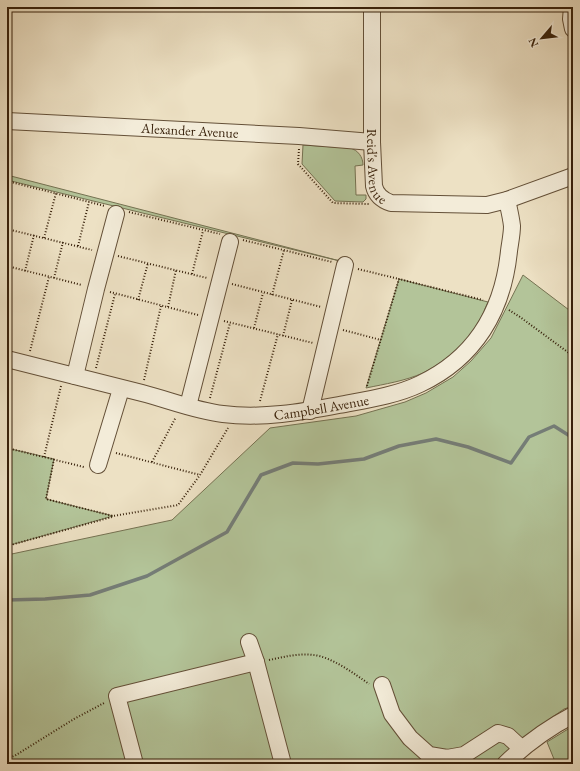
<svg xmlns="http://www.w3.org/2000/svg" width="580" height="771" font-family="'EB Garamond',serif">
  <rect width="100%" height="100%" fill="#ede1c4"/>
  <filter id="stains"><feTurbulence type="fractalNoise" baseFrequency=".005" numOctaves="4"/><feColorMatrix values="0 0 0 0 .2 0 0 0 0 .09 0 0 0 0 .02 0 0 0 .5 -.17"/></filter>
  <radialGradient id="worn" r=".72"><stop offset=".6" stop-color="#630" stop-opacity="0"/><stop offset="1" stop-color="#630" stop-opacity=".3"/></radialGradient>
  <path fill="#b3c499" stroke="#757252" d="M303 145 350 148C358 150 363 157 363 165L355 166 356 195H366V199L363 202 335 201 302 164Z
    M7 175 348 263 7 180Z
    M523 275 573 313V706L564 709 521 739 493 764H7V555L172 520 270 428 356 416 405 402 426 393 453 377 471 361 491 338Z
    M399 279 488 302C485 308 483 315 479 321 467 343 445 362 423 373 405 381 385 384 366 388Z
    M7 448 54 459 46 499 113 516 7 546Z
    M573 726V764H556L547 742Z"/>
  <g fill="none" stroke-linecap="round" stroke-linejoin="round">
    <path stroke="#757d77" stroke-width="3.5" d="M7 600 45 599 90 595 147 576 227 532 261 475 293 463 318 464 364 459 399 446 436 439 468 447 511 463 529 437 554 426 573 438"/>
    <defs>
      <g id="minor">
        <path id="s1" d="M372 7V142L374 186C376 195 382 200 391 203L487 205 507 200 573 176"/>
        <path d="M572 7 571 19 573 29"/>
        <path id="s2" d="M7 121 299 136 372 142"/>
        <path id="s3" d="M7 359C52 370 97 382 142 393 169 400 196 411 223 414 261 419 302 412 339 405 365 400 395 396 420 384 475 358 503 311 509 251 510 243 512 234 512 226 511 217 509 209 507 200"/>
        <path d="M75 376 96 289 116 214"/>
        <path d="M188 406 230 242"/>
        <path d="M310 411 345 265"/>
        <path d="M98 465 121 389"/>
        <path d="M249 642 256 662 283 764"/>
        <path d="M382 685 392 714 410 738 429 755 447 758 464 755 498 733 508 736 521 748"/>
        <path d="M135 764 117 696 256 662"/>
        <path d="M505 764C526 744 548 728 573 715"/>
      </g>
    </defs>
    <use href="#minor" stroke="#645038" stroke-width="18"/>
    <path stroke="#37200a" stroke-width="2" stroke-dasharray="1 2" stroke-linecap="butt" d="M299 149 298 164 333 203 369 204
      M7 181 105 206
      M129 212 220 234
      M7 229 92 250
      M44 238 56 193
      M243 240 332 262
      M78 246 89 202
      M118 256 207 278
      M7 266 82 285
      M358 269 399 279
      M25 271 34 235
      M192 274 203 231
      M54 278 63 242
      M232 284 321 307
      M110 292 198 315
      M272 295 284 250
      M138 300 148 263
      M168 307 176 270
      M509 310 520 317 573 356
      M224 321 313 343
      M254 328 263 293
      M343 330 381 340
      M283 336 292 300
      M30 351 49 277
      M96 368 115 294
      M144 380 161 306
      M367 386 399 279 483 300
      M210 398 230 323
      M260 401 278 334
      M7 448 84 467
      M116 453 200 475
      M44 457 61 386
      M54 459 46 499 113 516 178 505 200 475 228 428
      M152 462 176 417
      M7 546 112 517
      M269 660C284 657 298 653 313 655 330 656 355 674 369 684
      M7 759 16 755 74 719 104 703"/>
    <use href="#minor" stroke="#f3ecd9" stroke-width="16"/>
  </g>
  <g text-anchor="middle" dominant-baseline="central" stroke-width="3" stroke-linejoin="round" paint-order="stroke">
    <g font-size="14" fill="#37200a" stroke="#f3ecd9">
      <text stroke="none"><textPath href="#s2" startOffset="183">Alexander Avenue</textPath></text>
      <text stroke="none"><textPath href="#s1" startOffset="160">Reid's Avenue</textPath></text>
      <text stroke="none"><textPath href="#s3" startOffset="322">Campbell Avenue</textPath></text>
    </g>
  </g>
  <rect width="580" height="771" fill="none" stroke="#ede1c4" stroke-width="24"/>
  <rect x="8" y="8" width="564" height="755" fill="none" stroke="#37200a" stroke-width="2"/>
  <rect x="12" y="12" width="556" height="747" fill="none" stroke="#37200a"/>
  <g transform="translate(542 38) rotate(242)" stroke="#f3ecd9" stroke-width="3" paint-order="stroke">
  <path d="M0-3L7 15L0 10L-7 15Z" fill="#37200a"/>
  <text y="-6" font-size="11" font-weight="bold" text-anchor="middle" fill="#37200a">N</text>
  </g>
  <rect width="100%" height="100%" filter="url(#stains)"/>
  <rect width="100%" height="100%" fill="url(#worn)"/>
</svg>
